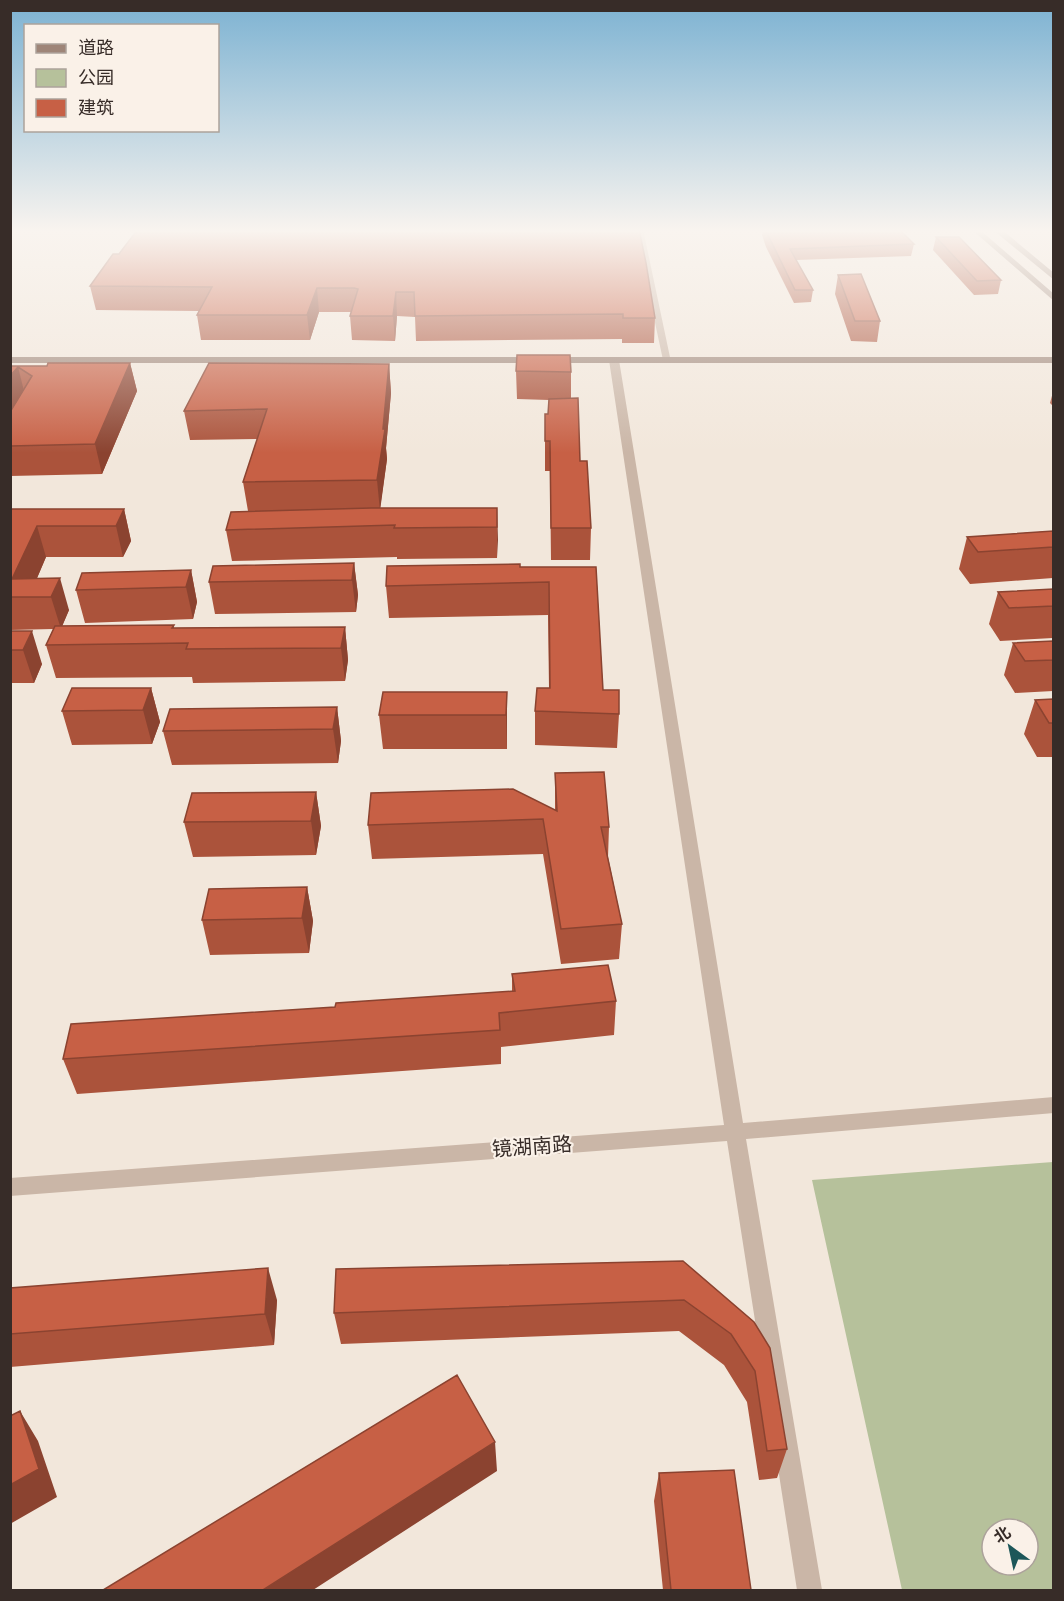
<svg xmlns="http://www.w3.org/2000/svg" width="1064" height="1601" font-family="'Nunito Sans','Noto Sans SC',sans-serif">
  <rect width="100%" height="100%" fill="#f2e7db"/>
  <path fill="#b6c19b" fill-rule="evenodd" d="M1053 1162V1590H902L812 1180ZM992 1529H1028V1565H992Z"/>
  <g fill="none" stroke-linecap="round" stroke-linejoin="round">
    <path fill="#cab6a7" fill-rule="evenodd" d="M635 229H643L671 362 663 360Z
      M614 357 619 360 743 1123 1054 1097V1113L746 1139 822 1590H797L727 1141 10 1196V1178L724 1125 609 360Z"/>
    <path fill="#9e8578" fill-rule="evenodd" d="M971 229H979L1054 294V301Z
      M992 229H1001L1054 273V280Z
      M10 357H1054V363H10Z"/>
  </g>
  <path fill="#ab533b" d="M763 229H899L914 244 911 256 796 260 813 290 811 302 794 303 766 247 762 235Z
    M936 237 1001 280 998 294 974 295 933 250Z
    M113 254 655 318 654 343H622V339L416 341 415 317 397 316 395 341 352 340 350 316 351 312H319L310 340H201L197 315 199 311 96 310 90 286Z
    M838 275 880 321 877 342 851 341 835 294Z
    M130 363 137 391 102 474 10 476V366H47Z
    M389 364 391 393 386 448 387 459 380 508H497V558L397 559V557L232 561 226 530 248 511 243 482 257 439 190 440 184 411Z
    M516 371 571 372V398L580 461 591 528 590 560H551L550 471H545V414H548L549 400 517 399Z
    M1053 392V406L1050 403Z
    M10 509H124L131 541 123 557H46L37 578 69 610 62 626 174 625V628L345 627 348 660 345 681 193 683 192 677 56 678 46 645 53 629 10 630Z
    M1053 531V578L970 584 959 569 967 537Z
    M354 563 358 595 356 612 215 614 209 582Z
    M520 567H596L603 690 619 714 617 748 535 745V711L549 688 548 615 389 618 386 586Z
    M191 570 197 602 193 619 85 623 76 590Z
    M1053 589V638L1000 641 989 624 998 592Z
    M10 631 42 664 34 683H10Z
    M1053 641V691L1015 693 1004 675 1013 643Z
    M151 688 160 722 152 744 72 745 62 711Z
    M507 692V749H383L379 715Z
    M1053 699V757H1037L1024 734 1035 700Z
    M337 707 341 741 338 763 172 765 163 731Z
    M555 773 609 827 608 857 622 924 619 959 561 964 543 854 372 859 368 825 555 809Z
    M316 792 321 826 316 855 193 857 184 822Z
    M307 887 313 921 309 953 210 955 202 920 209 889Z
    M512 974 616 1001 614 1035 501 1047V1064L77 1094 63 1059 335 1007 512 992Z
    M683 1261 754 1322 787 1449 777 1478 759 1480 747 1402 724 1365 679 1331 341 1344 334 1313Z
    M10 1288 277 1300 274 1345 10 1367Z
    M659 1473 751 1590H663L654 1501Z"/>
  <path fill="#8b4330" d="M317 288 319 312 310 340 307 315Z
    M396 292 397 316 395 341 393 316Z
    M130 363 137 391 102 474 95 444Z
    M389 364 391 393 386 448 387 459 380 511 377 480Z
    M18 367 25 395 10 416V376Z
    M497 508 498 540 497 558Z
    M124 509 131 541 123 557 116 526Z
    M37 526 46 557 29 597 12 579Z
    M354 563 358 595 356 612 352 580Z
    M191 570 197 602 193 619 186 587Z
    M60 578 69 610 61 629 51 597Z
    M345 627 348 660 345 681 341 648Z
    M32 631 42 664 34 683 23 650Z
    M151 688 160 722 152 744 143 710Z
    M507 692V749L506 715Z
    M337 707 341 741 338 763 333 729Z
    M316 792 321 826 316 855 311 821Z
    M307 887 313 921 309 953 302 918Z
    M268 1268 277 1300 274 1345 265 1314Z
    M20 1411 38 1441 57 1497 10 1524V1485Z
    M495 1442 497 1471 313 1590H263Z"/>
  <path fill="#c76045" stroke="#8b4330" stroke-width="1.5" d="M138 229H639L646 263 655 318H623V314L415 316 414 292H396L393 316H350L358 289 354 288H317L307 315H197L212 287 90 286 113 254H119Z
    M766 229H899L914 244 790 249 813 290H795L768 235Z
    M936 237H959L1001 280 977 281Z
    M861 274 880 321H855L838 275Z
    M517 355H570L571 372 516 371Z
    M48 363H130L95 444 10 446V412L32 376 18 367 10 376V366H47Z
    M209 363 389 364 383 429H385L377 480 243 482 267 409 184 411Z
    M578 398 580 461H587L591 528H551L550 441H545V414H548L549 399Z
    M371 508H497V527L394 528 395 525 226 530 231 512Z
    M10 509H124L116 526H37L12 579 60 578 51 597H10Z
    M1053 531V547L978 552 967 537Z
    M354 563 352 580 209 582 213 566Z
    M520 564V567H596L603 690H619V714L535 711 537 688H550L549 582 386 586 387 566Z
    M191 570 186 587 76 590 82 573Z
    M1053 589V606L1009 608 998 592Z
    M174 625 172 628 345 627 341 648 186 649 188 643 46 645 55 626Z
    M10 631H32L23 650H10Z
    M1053 641V660L1025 661 1013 643Z
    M72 688H151L143 710 62 711Z
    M383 692H507L506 715H379Z
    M1053 699V723H1049L1035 700Z
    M337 707 333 729 163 731 170 709Z
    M604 772 609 827H601L622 924 561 929 543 819 368 825 371 793 513 789 557 811 555 773Z
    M316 792 311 821 184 822 192 793Z
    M307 887 302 918 202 920 209 889Z
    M608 965 616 1001 499 1013 500 1030 63 1059 71 1024 335 1007 336 1003 515 991 512 974Z
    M683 1261 754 1322 770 1348 787 1449 767 1451 755 1371 731 1334 684 1300 334 1313 336 1269Z
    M268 1268 265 1314 10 1334V1288Z
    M457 1375 495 1442 263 1590H103Z
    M20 1411 39 1469 10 1485V1416Z
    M734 1470 751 1590H671L659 1473Z"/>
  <linearGradient id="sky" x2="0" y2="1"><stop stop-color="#7cb2d2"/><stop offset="0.51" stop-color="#f9f4ef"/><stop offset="1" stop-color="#f9f4ef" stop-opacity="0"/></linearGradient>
  <rect width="1064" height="453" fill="url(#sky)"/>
  <g text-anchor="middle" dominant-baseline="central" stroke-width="4.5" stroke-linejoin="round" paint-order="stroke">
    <g font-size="20" fill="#372c28" stroke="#faf1e8">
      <text transform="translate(532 1147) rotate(-4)">镜湖南路</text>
    </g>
  </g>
  <rect width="1064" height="1601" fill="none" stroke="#372c28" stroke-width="24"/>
  <rect x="24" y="24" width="195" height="108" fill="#faf1e8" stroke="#aca29b" stroke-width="1.5"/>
  <rect x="36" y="44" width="30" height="9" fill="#9e8578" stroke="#aca29b" stroke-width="1.5"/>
  <text x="78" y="54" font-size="18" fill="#372c28">道路</text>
  <rect x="36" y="69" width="30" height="18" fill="#b6c19b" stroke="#aca29b" stroke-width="1.5"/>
  <text x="78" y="84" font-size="18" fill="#372c28">公园</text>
  <rect x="36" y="99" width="30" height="18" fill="#c76045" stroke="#aca29b" stroke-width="1.5"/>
  <text x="78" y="114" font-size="18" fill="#372c28">建筑</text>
  <g transform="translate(1010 1547) rotate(327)"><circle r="28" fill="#faf1e8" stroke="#aca29b" stroke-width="1.5"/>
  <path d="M0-4.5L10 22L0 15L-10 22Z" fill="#1d5759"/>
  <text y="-9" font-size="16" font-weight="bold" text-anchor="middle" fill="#372c28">北</text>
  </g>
</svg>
